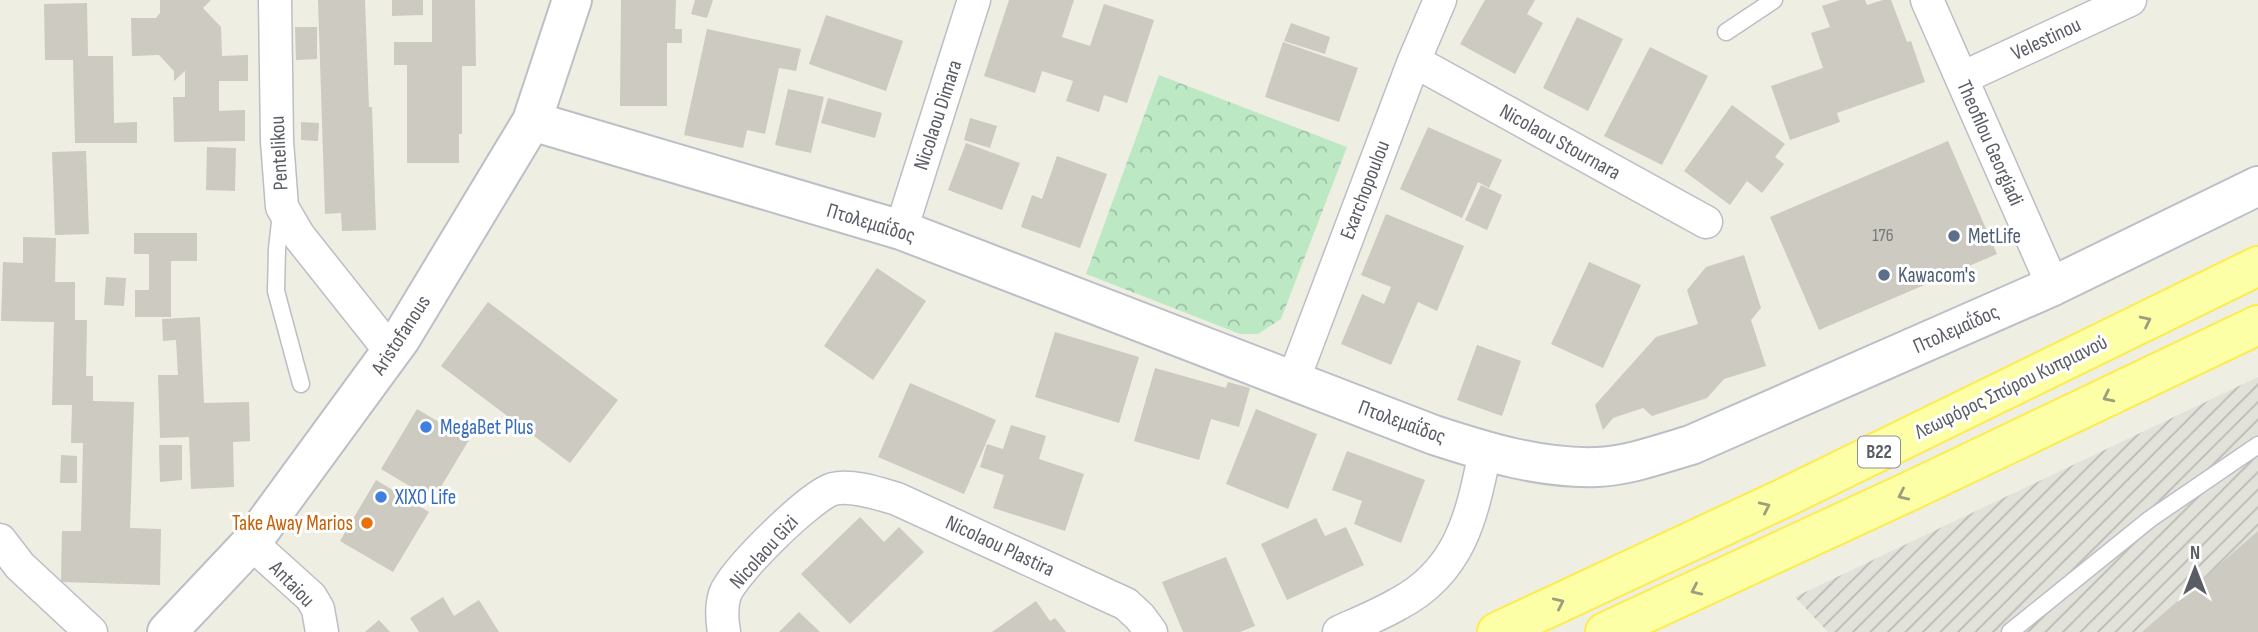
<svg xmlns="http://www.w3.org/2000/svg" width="2258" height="632" font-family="'Sofia Sans Condensed',sans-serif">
  <defs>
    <pattern id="industrial-furrows" width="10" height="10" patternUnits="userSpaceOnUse" patternTransform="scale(1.75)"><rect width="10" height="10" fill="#e2e1da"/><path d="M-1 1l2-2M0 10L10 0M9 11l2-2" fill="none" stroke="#babab4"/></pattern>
    <pattern id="park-crowns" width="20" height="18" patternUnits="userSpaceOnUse" patternTransform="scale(1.75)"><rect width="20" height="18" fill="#bce9c4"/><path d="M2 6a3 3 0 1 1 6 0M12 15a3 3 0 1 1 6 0" fill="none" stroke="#9cc0a3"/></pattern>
  </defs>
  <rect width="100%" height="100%" fill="#efeee2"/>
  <path fill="url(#industrial-furrows)" d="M2258 377V632H1828L1795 597Z"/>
  <path fill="url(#park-crowns)" d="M1159 75 1347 147 1281 319 1258 334H1240L1086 274Z"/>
  <path fill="#cccac1" d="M160 0H211L203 8 221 27 222 56 248 55V81H219V111L245 110V141L174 142 173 97H185V71L174 81V71L159 55 132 56 131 18H156L160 13Z
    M318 0H365L369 107H372L376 230 342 231 341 213 325 214Z
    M392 0H423V15L392 16Z
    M432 0H475L476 66H462V134H459V163H407V65H394V42H432Z
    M621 0H676L675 29H682V43H667V106H620Z
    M695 0H713L707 18 691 14Z
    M1009 0H1074L1062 37 1090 46 1104 4 1154 20 1127 103 1104 95 1099 112 1066 101 1073 81 1042 71 1035 93 984 76Z
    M1485 0H1535L1527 14 1543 23 1515 74 1460 44Z
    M1840 0H1865L1867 5 1883 0H1891L1907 42 1911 41 1925 82 1837 113 1840 122 1790 140 1771 86 1823 68 1811 33 1830 27 1822 6Z
    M87 3 88 56H113L114 123 137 122V143H75L73 60H45L44 4Z
    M826 15 903 41 886 91 809 64Z
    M1577 17 1623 39 1588 111 1543 88Z
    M1291 23 1330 37 1325 54 1284 41Z
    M295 27H317V59L296 60Z
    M707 29 801 49 796 71 779 68 765 134 747 130 743 148 684 135Z
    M1283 42 1358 68 1339 122 1265 97Z
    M1650 47 1708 76 1662 165 1604 136Z
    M788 89 824 97 811 153 775 145Z
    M828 98 882 113 875 138 821 123Z
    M1732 105 1785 144 1775 157 1784 164 1762 193 1747 181 1730 205 1684 171Z
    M970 118 997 126 990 148 964 140Z
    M301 122 319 123 318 141 301 140Z
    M1428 127 1502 160 1489 188 1478 182 1462 218 1400 189Z
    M1948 141 1997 254 1819 330 1770 217Z
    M966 143 1020 163 1002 210 948 190Z
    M207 147 236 148 235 191 206 190Z
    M86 151 89 234 55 235 52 152Z
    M1057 156 1107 174 1080 248 1021 227 1032 195 1042 199Z
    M1481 185 1502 195 1487 230 1465 220Z
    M1386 214 1464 246 1437 311 1418 302 1391 365 1341 344 1362 294 1384 304 1391 287 1361 275Z
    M134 233H197V261H171V317H135V290H149V254H134Z
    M23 237 56 238 55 282H75V320H87L86 376H93V401L134 402 130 528 161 529 160 585 61 582 62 531H81L83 443H71L72 405H52L54 322 1 321 3 262 23 263Z
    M1744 255 1761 308 1751 320 1766 366 1724 379 1707 398 1652 416 1643 408 1613 418 1603 430 1595 405 1656 337 1698 324 1687 290 1706 267Z
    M1589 262 1641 285 1603 368 1551 344Z
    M877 268 926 301 873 380 824 346Z
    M106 277 126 278 124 306 104 305Z
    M488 302 618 400 570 463 441 366Z
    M200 317 204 403 249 402 250 441 233 442 234 487 191 489 189 437 160 438 158 375H178L176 340 163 341 162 319Z
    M1055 332 1139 357 1119 423 1035 397Z
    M1477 345 1521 361 1502 416 1457 400Z
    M1155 368 1226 388 1228 382 1250 388 1239 427 1211 419 1199 460 1134 441Z
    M910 383 996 420 964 494 878 457Z
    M417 409 469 440 433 500 381 469Z
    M1256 409 1317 434 1288 509 1226 484Z
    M1011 425 1046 436 1039 459 1084 474 1065 531 993 508 1004 475 980 467 987 444 1003 449Z
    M159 445H182V480L160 482Z
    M1347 451 1425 480 1401 543 1354 524 1362 501 1332 490Z
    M61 455 77 456V483H60Z
    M376 480 429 512 393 572 340 541Z
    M860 517 884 542 899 527 924 552 850 624 801 574Z
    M1316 518 1325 536 1346 527 1364 565 1287 600 1261 544Z
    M2258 531V632H2142Z
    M1226 557 1255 626 1240 632H1183L1162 582Z
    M443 597 454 616 479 600 499 632H419L410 618Z
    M1036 601 1050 621 1055 618 1066 632H992Z
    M799 612 820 632H779Z
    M379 620 390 632H365Z"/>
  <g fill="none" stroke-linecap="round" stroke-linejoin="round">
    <defs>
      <path id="lane" d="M1726 32 1774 0
        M281 213 277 249 276 291 301 384
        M2010 632 2150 519 2258 445"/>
      <path id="street" d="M275 0 277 141 282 207 299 236 392 353
        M1927 0 2053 286
        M1414 61 1706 222
        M1962 78 2130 0
        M901 230 974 0
        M1293 381 1414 61 1440 0
        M0 540 20 566 91 632
        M251 543 311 597 318 609 322 632
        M724 632C722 620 721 606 725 594 734 571 810 496 833 489 851 484 880 494 897 499L1126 604 1140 617 1151 632
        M1339 632C1359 623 1379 615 1398 604 1461 571 1472 515 1485 452"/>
      <path id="secondary" d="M532 121 901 230 1434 435C1486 452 1541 469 1597 467 1628 466 1660 454 1691 445L2053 286 2258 186
        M167 632 251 543 401 338 532 121 572 0"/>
      <path id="primary" d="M1497 632 1784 498 2258 266
        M1605 632 1910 491 2258 325"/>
    </defs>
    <use href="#lane" stroke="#bcbec5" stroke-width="19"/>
    <use href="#street" stroke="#bcbec5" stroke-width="35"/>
    <use href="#secondary" stroke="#bdbfc7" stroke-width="42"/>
    <use href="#primary" stroke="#fdec4c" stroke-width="42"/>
    <use href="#lane" stroke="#fff" stroke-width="16"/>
    <use href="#street" stroke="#fff" stroke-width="32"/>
    <use href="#secondary" stroke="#fff" stroke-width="38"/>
    <use href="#primary" stroke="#fdffa7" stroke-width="38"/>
  </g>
  <defs><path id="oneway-chevron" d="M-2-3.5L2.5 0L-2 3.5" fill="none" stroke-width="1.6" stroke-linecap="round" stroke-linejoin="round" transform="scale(1.75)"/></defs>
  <g stroke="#9b9e7f">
    <use href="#oneway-chevron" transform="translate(2146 321) rotate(-26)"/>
    <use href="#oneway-chevron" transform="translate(2108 397) rotate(154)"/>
    <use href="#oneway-chevron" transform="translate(1903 495) rotate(155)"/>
    <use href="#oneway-chevron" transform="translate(1765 507) rotate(-25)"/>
    <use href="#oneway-chevron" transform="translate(1696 590) rotate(155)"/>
    <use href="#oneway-chevron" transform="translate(1559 603) rotate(-25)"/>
  </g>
  <g fill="#5c6f8a" stroke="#fff" stroke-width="2.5">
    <circle cx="1954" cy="236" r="7"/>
    <circle cx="1884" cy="275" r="7"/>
  </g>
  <g fill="#3f7fe0" stroke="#fff" stroke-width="2.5">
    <circle cx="426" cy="427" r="7"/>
    <circle cx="381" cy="497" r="7"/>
  </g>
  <circle fill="#e8710a" stroke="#fff" stroke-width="2.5" cx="367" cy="523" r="7"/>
  <g text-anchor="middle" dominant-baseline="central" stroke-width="6" stroke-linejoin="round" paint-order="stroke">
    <g font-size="18" fill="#76787b">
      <text x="1883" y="235">176</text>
    </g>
    <rect fill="#fff" stroke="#8c8e92" stroke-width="2" x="1858" y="436.5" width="42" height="31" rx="5"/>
    <g font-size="19" font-weight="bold" fill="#5a5d64">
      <text x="1879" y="452">B22</text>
    </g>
    <g font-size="21" fill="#5a5d64" stroke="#fff">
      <text transform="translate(2046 39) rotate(-25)">Velestinou</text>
      <text transform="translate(938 115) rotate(-72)">Nicolaou Dimara</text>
      <text transform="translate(1560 142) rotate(29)">Nicolaou Stournara</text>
      <text transform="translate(1990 143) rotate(66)">Theofilou Georgiadi</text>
      <text transform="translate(279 153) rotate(-93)">Pentelikou</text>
      <text transform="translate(1365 190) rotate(-69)">Exarchopoulou</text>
      <text transform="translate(871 223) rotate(17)">Πτολεμαΐδος</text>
      <text transform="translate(1956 329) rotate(-24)">Πτολεμαΐδος</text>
      <text transform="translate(401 335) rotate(-57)">Aristofanous</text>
      <text transform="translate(2011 387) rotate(-26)">Λεωφόρος Σπύρου Κυπριανού</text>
      <text transform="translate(1402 422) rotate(20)">Πτολεμαΐδος</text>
      <text transform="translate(1000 546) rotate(25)">Nicolaou Plastira</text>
      <text transform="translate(764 552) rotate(-48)">Nicolaou Gizi</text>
      <text transform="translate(292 584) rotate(46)">Antaiou</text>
    </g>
    <g font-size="21" fill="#4e5e75" stroke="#fff" text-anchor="start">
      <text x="1968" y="236">MetLife</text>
      <text x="1898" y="275">Kawacom's</text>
    </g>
    <g font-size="21" fill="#366cbe" stroke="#fff" text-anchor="start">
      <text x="440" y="427">MegaBet Plus</text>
      <text x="395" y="497">XIXO Life</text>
    </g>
    <g font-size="21" fill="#c56008" stroke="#fff" text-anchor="end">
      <text x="353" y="523">Take Away Marios</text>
    </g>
  </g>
  <g transform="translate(2195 569)" stroke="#ffffff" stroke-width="5" paint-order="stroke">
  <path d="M0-5L12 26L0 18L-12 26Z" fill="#5a5d64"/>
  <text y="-10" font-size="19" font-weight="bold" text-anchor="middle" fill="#5a5d64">N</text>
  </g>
</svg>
